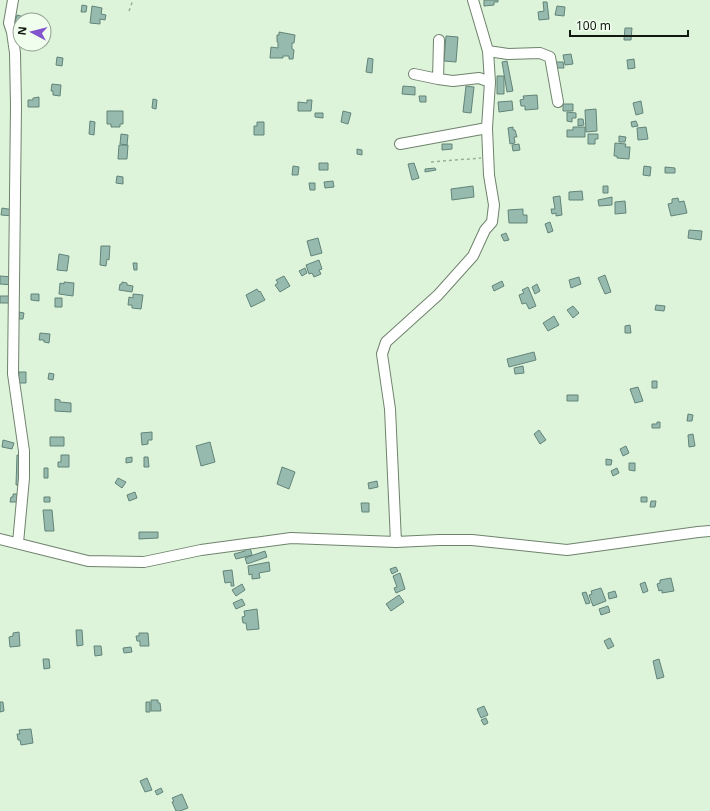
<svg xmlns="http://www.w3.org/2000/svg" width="710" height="811" font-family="'Noto Sans',sans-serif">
  <rect width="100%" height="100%" fill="#ddf4da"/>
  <path fill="#97baaf" stroke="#628479" d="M484 0H498V2H494V5L484 6Z
    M543 2H547L549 19 539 20 538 12 544 11Z
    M82 5 87 6 86 12H81Z
    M92 6 102 8 101 14 106 15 105 20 100 19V24L90 23Z
    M557 6 565 7 564 16 555 15Z
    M17 15 35 20H20V26L14 24Z
    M625 28H632L631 40H624Z
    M279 32 295 35 294 43H292V49L294 50 293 59H289V56H283V58H270L271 47 278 48V42H277V35H279Z
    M446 36 458 37 456 62 444 61Z
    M571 54 573 64 565 65 563 55Z
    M57 57 63 58 62 66 56 65Z
    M368 58 373 59 372 73 366 72Z
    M634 59 635 68 628 69 627 60Z
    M507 61 513 91 507 92 502 62Z
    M556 62H563L564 68H555Z
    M497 76H504V94H497Z
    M52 84 61 85 60 96 53 95V91H51Z
    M403 86 415 87V95L402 94Z
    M466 86 474 87 471 113 463 112Z
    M537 95 538 109 525 110V106H521L520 100 524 99 523 96Z
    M419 96H426V102H420Z
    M39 97V107H28V100H33V98Z
    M153 99 157 100 156 109 152 108Z
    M307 100H312L311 111H298V102L307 103Z
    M512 101 513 110 499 112 498 102Z
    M641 101 643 113 636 115 633 103Z
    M563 104H573V111H563Z
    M596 109 597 131 586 132 585 110Z
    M107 111H123V124H120V127H111V124H107Z
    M343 111 351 113 348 124 341 122Z
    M567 112 576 113V118H572V122L567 121Z
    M315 113H323V118L315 117Z
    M578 119H583L584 125 578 126Z
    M90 121 95 122 94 135 89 134Z
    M636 121 638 126 632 127 631 122Z
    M257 122H264V135H254V126H257Z
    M513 127V130H515L517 137H514L515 143 510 144 508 128Z
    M573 127H585V137H567V130H573Z
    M646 127 648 139 638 140 637 128Z
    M121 134 128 135 127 145 120 144Z
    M588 134H598V139H595V144H588Z
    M619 136 626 137 625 142H619Z
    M615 143 626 144 625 147H630L629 159 617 158V156H614Z
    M442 144H452V149L442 150Z
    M519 144 520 150 513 151 512 145Z
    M119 145H128L127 159H118Z
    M357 149 362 150V155L357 154Z
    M319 163H328V170H319Z
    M414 163 419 178 412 180 408 164Z
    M293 166 299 167 298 175H292Z
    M644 166 651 167 650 176 643 175Z
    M665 167 675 168V173H665Z
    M435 168 436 170 425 172V169Z
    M117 176 123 177V184L116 183Z
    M333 181 334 187 325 188 324 182Z
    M309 183H315V190H310Z
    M473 186 474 197 452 200 451 189Z
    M603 186H608V193H603Z
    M582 191 583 200H569V192Z
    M560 196 562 215 556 216V213L552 214 551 209H555L553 197Z
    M612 197V205L599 206 598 200Z
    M678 198 679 202 684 201 687 213 671 216 668 204 672 203V199Z
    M625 201 626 213 615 214V202Z
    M2 208 14 210 13 216 1 215Z
    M523 209V215H527V223H509L508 210Z
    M550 222 553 231 548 233 545 224Z
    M689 230 702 231 701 240 688 238Z
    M506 233 509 240 504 241 501 235Z
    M318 238 322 253 311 256 307 241Z
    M101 246H110L109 260 107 259 106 266 100 265Z
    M59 254 69 256 67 271 57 270Z
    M319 260 322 269 319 270 321 274 314 277 312 273 309 274 306 265Z
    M133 263H137V270H134Z
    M305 268 307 273 302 276 299 271Z
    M605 275 611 292 605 294 598 278Z
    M0 276 13 277V285L0 284Z
    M284 276 290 286 280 292 275 285 278 283 276 280Z
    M579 277 581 284 571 288 569 280Z
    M502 281 504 286 494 291 492 286Z
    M64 282 74 283 73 296 59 294 60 283 64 284Z
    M122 282 127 283V285L133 286 132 292 119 290 120 284H122Z
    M537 284 540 291 535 294 532 287Z
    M528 287 536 306 529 309 526 303 522 304 519 295 524 293 522 290Z
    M257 289 259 292 260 291 265 300 251 307 246 295Z
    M31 294H39V301L31 300Z
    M133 294 143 295 141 309 132 308V305H128L129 297 133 298Z
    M0 296H12V303H0Z
    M55 298H62V307H55Z
    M656 305 665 306 664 311 655 310Z
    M573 306 579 313 573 318 567 310Z
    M19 312 24 313 23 319H19Z
    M554 316 559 325 548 331 543 323Z
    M630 325 631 333H625V326Z
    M40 333 50 334 49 343 44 342V340H39Z
    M534 352 536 360 509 367 507 359Z
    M523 366 524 373 515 374 514 368Z
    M19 372H26V383H18Z
    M49 373 54 374 53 380 48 379Z
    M652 381H657V388H652Z
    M638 387 643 401 635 403 630 389Z
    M567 395H578V401H567Z
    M55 399 60 400V402L71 403V412L55 411Z
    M688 414 693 415 692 421H687Z
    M657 422H660V428H652V424H657Z
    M539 430 546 440 540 444 534 434Z
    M152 432V440H148V444L142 445 141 433Z
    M693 434 695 446 689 447 688 435Z
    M50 437H64V446H50Z
    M3 440 14 443 12 449 2 447Z
    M210 442 215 462 201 466 196 446Z
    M626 446 629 453 623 456 620 449Z
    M17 455H22L21 485H16Z
    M61 455H69V467H58V462H61Z
    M132 457V462L126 463V458Z
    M144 457H148L149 467H144Z
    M606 459 612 460 611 465H606Z
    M629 463H635V471L629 470Z
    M282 467 295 472 289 489 277 484Z
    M44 468H48V478H44Z
    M617 468 619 473 613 476 611 471Z
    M118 478 126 482 122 488 115 483Z
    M377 481 378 487 369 489 368 483Z
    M135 492 137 498 129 501 127 495Z
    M13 494H19L18 502H10L11 497H13Z
    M44 497H50V502H44Z
    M641 497H647V502H641Z
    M651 501H656L655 507H650Z
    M361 503H369V512H362Z
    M43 510H52L54 531H45Z
    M139 532H158V538L139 539Z
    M249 544 252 555 236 559 234 554 245 551 243 546Z
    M265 551 267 557 247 564 245 558Z
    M269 562 270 571 259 573 260 578 252 579V574L249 575 248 566Z
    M396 567 398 571 392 574 390 569Z
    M232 570 234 586H231V582L225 583 223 571Z
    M400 573 405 589 396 593 394 588 397 587 393 576Z
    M671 578 674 591 662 593V590L659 591 657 584 660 583V580Z
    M645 582 648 591 643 593 640 584Z
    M242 584 245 590 236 596 232 590Z
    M601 588 606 601 593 606 589 595 592 594 591 591Z
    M615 591 617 597 609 599 608 593Z
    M586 592 590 603 586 604 582 593Z
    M399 595 404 602 391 611 386 604Z
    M242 599 245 605 236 609 233 603Z
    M608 606 610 612 601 615 599 609Z
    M257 609 259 629 247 630 246 623H243L242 617 245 616 244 611Z
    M76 630H82L83 645 77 646Z
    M19 632 20 646 10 647 9 637 13 636V633Z
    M139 633H148L149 646H140V641H137L136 636H139Z
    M610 638 614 646 608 649 604 641Z
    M94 646H101L102 655 95 656Z
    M131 647 132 652 124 653 123 648Z
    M43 659H49L50 668 44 669Z
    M659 659 664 677 657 679 653 661Z
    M151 700H158V703H160L161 711H151Z
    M0 702H3L4 711 0 712Z
    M146 702H150V712H146Z
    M484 706 488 715 481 718 477 709Z
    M486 718 488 723 484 725 481 720Z
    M31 729 33 743 21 745 20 740H18L17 734H20L19 730Z
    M147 778 152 790 145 792 140 781Z
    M161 788 163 792 157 795 155 791Z
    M182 794 188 808 180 811H176L172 802 174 801 172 798Z"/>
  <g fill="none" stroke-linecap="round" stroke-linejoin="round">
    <defs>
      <path id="minor" d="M13 0 9 23 12 32 15 53 16 106 13 374 24 451V478L18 543
        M439 40 438 79 453 81 479 78 490 82
        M488 51 508 54 540 53 550 57 558 102
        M414 74 438 79
        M400 144 487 128
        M0 539 88 561 144 562 201 550 291 538 396 542 439 540H472L567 550 698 532 710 531
        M396 542 390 409 382 354 386 342 438 295 473 256 485 230 492 222 494 205 489 175 487 128 490 82 488 51 473 0"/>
    </defs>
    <use href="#minor" stroke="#6f836c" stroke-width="12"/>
    <path stroke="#9bad99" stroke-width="1.5" stroke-dasharray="3 3" stroke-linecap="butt" d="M129 11 133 0
      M431 162 481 158"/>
    <use href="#minor" stroke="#fff" stroke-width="10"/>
  </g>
  <g transform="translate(32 32) rotate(277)"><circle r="19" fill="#f0feee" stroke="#96a295"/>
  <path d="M0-3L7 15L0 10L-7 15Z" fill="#8254cd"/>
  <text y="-6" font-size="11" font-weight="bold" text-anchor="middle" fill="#10180f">N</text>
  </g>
  <path d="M570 30v6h118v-6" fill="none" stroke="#10180f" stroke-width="2"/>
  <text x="576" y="30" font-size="12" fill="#10180f" stroke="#f0feee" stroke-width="3" paint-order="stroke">100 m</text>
</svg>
